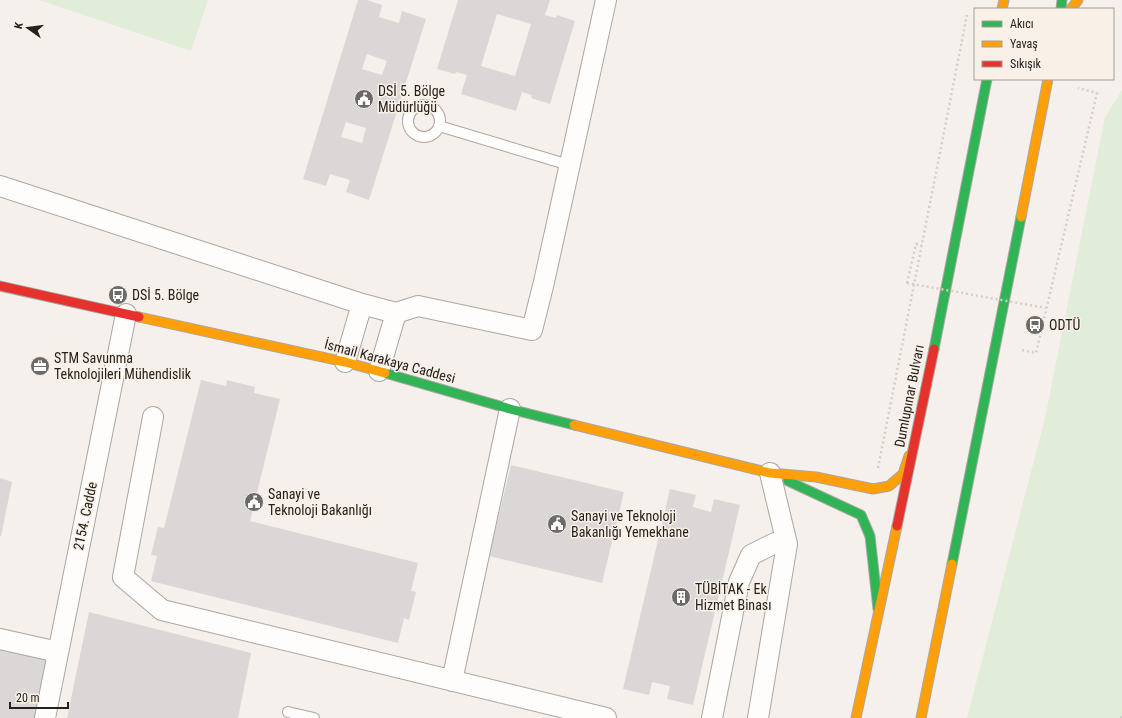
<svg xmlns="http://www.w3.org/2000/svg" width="1122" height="718" font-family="'Roboto Condensed',sans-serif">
  <rect width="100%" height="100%" fill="#f5f0eb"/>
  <path fill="#e1edd9" d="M39 0H208L191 51Z
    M1122 90V718H967L1045 418 1105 117Z"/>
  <path fill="#dad7d6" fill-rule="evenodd" d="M358 0H367L382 5 379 17 399 23 402 11 426 19 369 200 346 192 350 180 330 174 326 186 303 179ZM367 54 387 61 382 75 362 69ZM346 122 366 128 362 143 341 137Z
    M458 0H550L545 15 556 18 557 15 575 21 550 104 531 98 532 95 522 92 516 111 461 94 467 75 456 72 455 74 437 69ZM497 14 531 24 515 76 481 66Z
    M201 380 226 386 227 380 255 387 254 393 280 399 250 521 418 563 411 591 416 592 409 620 404 618 398 643 151 581 157 556 151 555 158 527 164 528Z
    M511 465 624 492 602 583 489 556Z
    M0 478 12 482 1 536H0Z
    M670 489 696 495 693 507 711 512 714 499 740 505 693 705 667 699 670 686 652 682 649 695 623 689Z
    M89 612 251 653 238 718H67Z
    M0 645 50 656 37 718H0Z"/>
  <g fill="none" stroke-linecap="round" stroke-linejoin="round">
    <defs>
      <path id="lane" d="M408 121a16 16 0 1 1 32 0a16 16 0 1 1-32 0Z
        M439 126 569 165
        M288 712 314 718"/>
      <path id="street" d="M0 186 362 304 396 313 418 306 532 330 544 282 606 0
        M345 362 362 304
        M379 371 396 313
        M153 417 123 577 162 610 606 718
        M0 639 58 652
        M452 681 510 409
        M45 718 126 314
        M712 718 739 582 751 555 775 543 787 544 770 473
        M758 718 787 544"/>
      <path id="fast" d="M1061 9 1062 0
        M934 349 987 79
        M385 373 510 409 574 425
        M788 481 861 515 870 536 878 609
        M952 564 1021 217"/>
      <path id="slow" d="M1002 9 1004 0
        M1071 9 1078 0
        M1021 217 1048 79
        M139 317 345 362 385 373
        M574 425 770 473 816 477 873 489 889 486 903 474 909 456
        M856 718 897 526
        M921 718 952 564"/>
      <path id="jam" d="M0 286 139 317
        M897 526 934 349"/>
    </defs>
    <use href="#lane" stroke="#aaa6a2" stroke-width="12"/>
    <use href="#street" stroke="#aaa6a2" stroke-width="22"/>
    <use href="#fast" stroke="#aaa6a2" stroke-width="11"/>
    <use href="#slow" stroke="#aaa6a2" stroke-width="11"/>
    <use href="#jam" stroke="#aaa6a2" stroke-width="11"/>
    <path stroke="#d0cfcd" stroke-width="2.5" stroke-dasharray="2 3" stroke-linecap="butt" d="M907 283 916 244 922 245
      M1022 350 1036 353 1097 93 1078 88
      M878 468 967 15
      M1121 718 1122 713"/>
    <use href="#lane" stroke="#fefdfc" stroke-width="10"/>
    <use href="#street" stroke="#fefdfc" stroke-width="20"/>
    <use href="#fast" stroke="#30b455" stroke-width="9"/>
    <use href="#slow" stroke="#ff9f0a" stroke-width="9"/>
    <use href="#jam" stroke="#e5322d" stroke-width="9"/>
    <path stroke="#d0cfcd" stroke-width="2.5" stroke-dasharray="2 3" stroke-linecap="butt" d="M907 283 1046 308"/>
  </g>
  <defs>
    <symbol id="civic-disc" viewBox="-11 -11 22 22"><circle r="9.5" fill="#6d6966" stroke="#f9f1e7"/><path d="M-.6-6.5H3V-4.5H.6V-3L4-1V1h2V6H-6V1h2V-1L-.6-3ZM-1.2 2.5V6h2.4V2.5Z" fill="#fff"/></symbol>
    <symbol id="bus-disc" viewBox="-11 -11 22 22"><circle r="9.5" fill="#6d6966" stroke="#f9f1e7"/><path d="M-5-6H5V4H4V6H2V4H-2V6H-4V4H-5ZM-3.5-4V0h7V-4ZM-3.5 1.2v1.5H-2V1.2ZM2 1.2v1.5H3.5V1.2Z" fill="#fff"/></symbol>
    <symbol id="office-disc" viewBox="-11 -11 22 22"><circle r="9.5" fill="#6d6966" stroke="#f9f1e7"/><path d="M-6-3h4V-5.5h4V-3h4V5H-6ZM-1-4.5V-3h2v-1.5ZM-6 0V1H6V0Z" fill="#fff"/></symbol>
    <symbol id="building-disc" viewBox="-11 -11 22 22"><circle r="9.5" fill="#6d6966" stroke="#f9f1e7"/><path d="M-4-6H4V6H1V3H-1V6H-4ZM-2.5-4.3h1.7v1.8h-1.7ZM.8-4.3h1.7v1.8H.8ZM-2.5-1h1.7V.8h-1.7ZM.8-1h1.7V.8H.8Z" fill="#fff"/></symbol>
  </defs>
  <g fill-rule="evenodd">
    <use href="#civic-disc" x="353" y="88" width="22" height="22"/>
    <use href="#bus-disc" x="107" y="284" width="22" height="22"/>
    <use href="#bus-disc" x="1024" y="314" width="22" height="22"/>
    <use href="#office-disc" x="29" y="355" width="22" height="22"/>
    <use href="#civic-disc" x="243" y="491" width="22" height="22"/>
    <use href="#civic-disc" x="546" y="513" width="22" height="22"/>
    <use href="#building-disc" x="670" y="586" width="22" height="22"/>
  </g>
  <g text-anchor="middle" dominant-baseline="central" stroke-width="3" stroke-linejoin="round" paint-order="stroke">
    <g font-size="14" fill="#24211e" stroke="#f9f1e7" text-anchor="start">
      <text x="378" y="91">DSİ 5. Bölge<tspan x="378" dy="16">Müdürlüğü</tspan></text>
      <text x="132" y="295">DSİ 5. Bölge</text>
      <text x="1049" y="325">ODTÜ</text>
      <text x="54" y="358">STM Savunma<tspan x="54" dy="16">Teknolojileri Mühendislik</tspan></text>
      <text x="268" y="494">Sanayi ve<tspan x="268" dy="16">Teknoloji Bakanlığı</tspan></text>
      <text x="571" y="516">Sanayi ve Teknoloji<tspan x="571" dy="16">Bakanlığı Yemekhane</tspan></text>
      <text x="695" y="589">TÜBİTAK - Ek<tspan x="695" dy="16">Hizmet Binası</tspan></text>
    </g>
    <g font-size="14" fill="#24211e" stroke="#f9f1e7">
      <text transform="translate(390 361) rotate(15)">İsmail Karakaya Caddesi</text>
      <text transform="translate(909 396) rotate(-79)">Dumlupınar Bulvarı</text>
      <text transform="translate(85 516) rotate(-78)">2154. Cadde</text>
    </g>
  </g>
  <rect x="974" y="8" width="140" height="72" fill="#f9f1e7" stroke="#a49e97"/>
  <rect x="982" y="21" width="20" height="6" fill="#30b455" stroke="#a49e97"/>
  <text x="1010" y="28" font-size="12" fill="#24211e">Akıcı</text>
  <rect x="982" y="41" width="20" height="6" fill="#ff9f0a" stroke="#a49e97"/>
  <text x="1010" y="48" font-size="12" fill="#24211e">Yavaş</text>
  <rect x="982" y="61" width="20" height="6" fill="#e5322d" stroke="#a49e97"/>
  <text x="1010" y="68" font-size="12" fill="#24211e">Sıkışık</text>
  <g transform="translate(28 28) rotate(284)" stroke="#f9f1e7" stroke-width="3" paint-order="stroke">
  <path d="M0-3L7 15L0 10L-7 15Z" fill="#24211e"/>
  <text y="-6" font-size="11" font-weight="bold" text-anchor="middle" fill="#24211e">K</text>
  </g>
  <path d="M10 702v6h58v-6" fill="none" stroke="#24211e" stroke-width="2"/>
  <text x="16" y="702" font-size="12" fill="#24211e" stroke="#f9f1e7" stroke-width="3" paint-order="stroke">20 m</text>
</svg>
